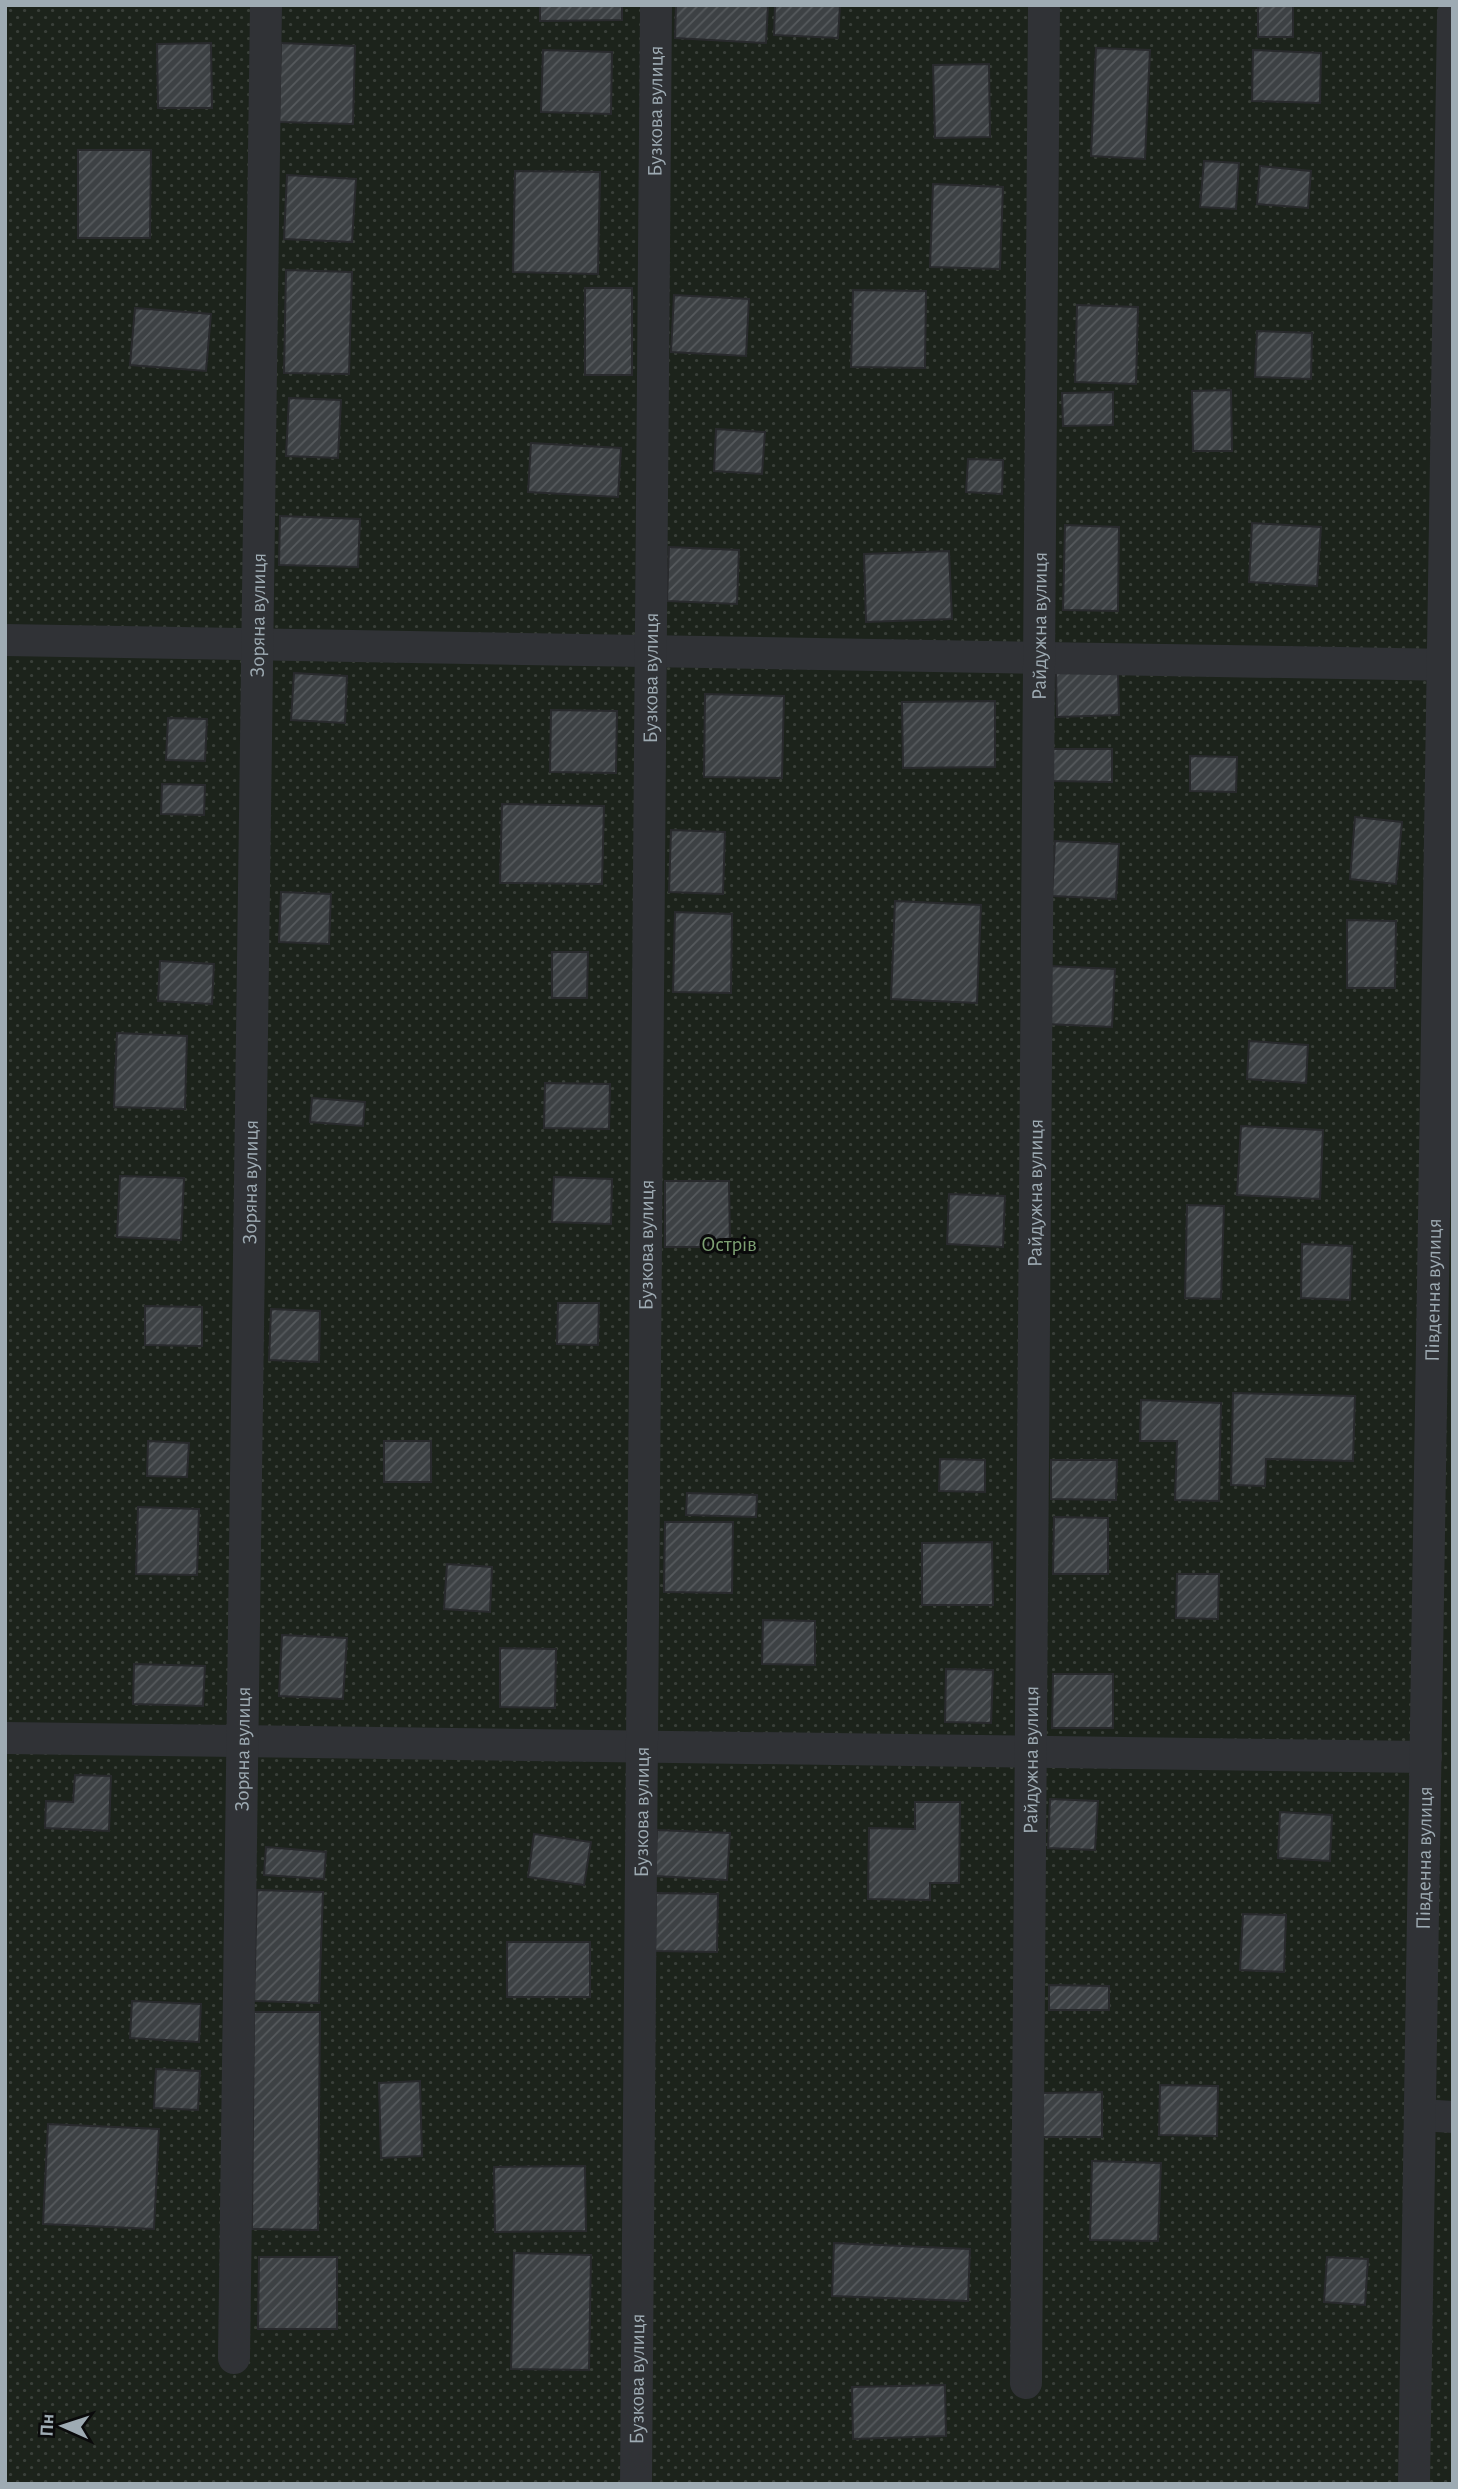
<svg xmlns="http://www.w3.org/2000/svg" width="1458" height="2489" font-family="'Alegreya Sans',sans-serif">
  <defs>
    <pattern id="garden-dots" width="8" height="8" patternUnits="userSpaceOnUse" patternTransform="scale(1.75)"><rect width="8" height="8" fill="#1c231b"/><path d="M2 2h.1M6 6h.1" fill="none" stroke="#3a403a" stroke-width="1.8" stroke-linecap="round"/></pattern>
    <pattern id="building-hatch" width="6" height="6" patternUnits="userSpaceOnUse" patternTransform="scale(1.75)"><rect width="6" height="6" fill="#3d4144"/><path d="M-1 1l2-2M0 6l6-6M5 7l2-2" fill="none" stroke="#565a5d"/></pattern>
  </defs>
  <rect width="100%" height="100%" fill="#0f0f10"/>
  <path fill="url(#garden-dots)" d="M5 5H1453V2484H5Z"/>
  <path fill="url(#building-hatch)" stroke="#292a2d" stroke-width="2" d="M540 5H622V20L540 21Z
    M676 5H768L766 43 675 38Z
    M775 5H840L838 38 774 35Z
    M1258 5H1293V37H1258Z
    M211 43 212 108H158L157 44Z
    M281 43 355 46 353 124 279 122Z
    M1096 48 1150 50 1145 159 1091 156Z
    M543 50 612 52 611 114 541 112Z
    M1253 50 1321 53 1320 103 1252 101Z
    M989 64 990 137 935 138 933 65Z
    M78 150H151L150 238H78Z
    M1204 161 1239 163 1236 209 1200 207Z
    M1260 166 1311 171 1308 208 1257 204Z
    M515 171 600 172 598 274 513 272Z
    M287 175 356 179 352 242 284 239Z
    M933 184 1003 187 1000 269 930 267Z
    M286 270 352 272 349 374 284 373Z
    M585 288H632V375H585Z
    M853 290 926 291 925 368 851 367Z
    M674 295 749 299 746 356 671 352Z
    M1077 305 1138 307 1136 384 1075 382Z
    M135 308 211 314 206 371 130 365Z
    M1257 331 1312 333 1311 379 1255 377Z
    M1231 390 1232 451H1193L1192 391Z
    M1113 392V425L1063 426 1062 393Z
    M289 398 341 400 338 458 286 456Z
    M716 429 765 432 762 474 714 471Z
    M531 443 621 448 618 497 528 492Z
    M968 459 1003 460 1002 494 966 492Z
    M280 516 360 519 358 567 279 565Z
    M1252 523 1321 527 1317 586 1249 582Z
    M1065 525 1119 527 1118 611 1063 610Z
    M669 547 739 550 737 604 667 601Z
    M949 551 952 619 866 622 864 554Z
    M1118 671 1119 715 1057 717 1056 672Z
    M294 673 347 676 345 723 291 720Z
    M705 694 784 696 782 778 704 777Z
    M995 701V767L903 768 902 702Z
    M551 710 617 711 616 773 550 772Z
    M168 718 207 719 205 761 166 760Z
    M1052 749H1112V782L1051 781Z
    M1190 756 1237 757 1236 792 1190 791Z
    M162 784 205 785 204 815 161 814Z
    M502 804 604 806 602 884 500 883Z
    M1355 817 1402 822 1396 884 1350 879Z
    M671 830 725 832 723 894 669 892Z
    M1055 841 1119 844 1116 899 1052 896Z
    M281 892 331 894 329 944 279 942Z
    M895 901 981 905 977 1003 891 999Z
    M675 912 732 914 731 993 673 992Z
    M1347 920 1396 921 1395 988H1347Z
    M552 952H588L587 998H552Z
    M160 961 214 964 212 1004 158 1001Z
    M1050 966 1115 969 1112 1027 1047 1024Z
    M117 1033 187 1036 185 1109 114 1107Z
    M1249 1041 1308 1045 1306 1083 1247 1079Z
    M545 1083 610 1084 609 1129 544 1128Z
    M312 1098 365 1102 363 1126 310 1122Z
    M1241 1126 1323 1130 1320 1199 1237 1195Z
    M120 1176 184 1178 181 1240 117 1237Z
    M554 1177 612 1179 611 1224 552 1222Z
    M665 1181H729L730 1247H665Z
    M949 1194 1005 1196 1003 1247 947 1244Z
    M1187 1205 1224 1206 1221 1299 1185 1298Z
    M1302 1244 1352 1246 1350 1300 1301 1298Z
    M558 1303H599L598 1345 557 1344Z
    M145 1306 202 1307V1346L145 1345Z
    M271 1309 320 1311 319 1362 269 1360Z
    M1233 1393 1355 1396 1353 1461 1266 1459 1265 1486 1231 1485Z
    M1141 1400 1221 1403 1219 1501 1175 1500 1177 1441H1140Z
    M148 1441 189 1443 187 1477 147 1476Z
    M384 1441H431V1482H384Z
    M940 1459 985 1460V1492L939 1491Z
    M1051 1460H1117L1116 1500 1051 1499Z
    M687 1493 757 1495 756 1517 686 1515Z
    M138 1507 199 1509 197 1575 136 1574Z
    M1054 1517 1108 1518V1574H1053Z
    M665 1522H733L732 1593 664 1592Z
    M992 1542 993 1605H922V1543Z
    M447 1564 492 1567 490 1612 444 1609Z
    M1177 1574H1219L1218 1619 1176 1618Z
    M763 1620 815 1621V1665L762 1664Z
    M282 1635 347 1638 343 1699 279 1696Z
    M500 1648 556 1649 555 1708 500 1707Z
    M134 1664 205 1666 203 1706 133 1704Z
    M946 1669 993 1670 991 1723 945 1722Z
    M1053 1674H1113V1728H1052Z
    M75 1775 111 1776 109 1831 45 1828 46 1801 73 1802Z
    M1050 1799 1098 1801 1095 1850 1048 1848Z
    M915 1802H960L959 1883H930V1900L868 1899 869 1828 915 1829Z
    M1280 1812 1332 1815 1330 1861 1278 1858Z
    M657 1830 730 1833 727 1880 655 1876Z
    M534 1834 591 1842 584 1885 528 1877Z
    M266 1847 326 1852 324 1879 264 1875Z
    M257 1890 323 1892 319 2003 254 2001Z
    M656 1893 718 1894 717 1952 655 1951Z
    M1243 1914 1286 1915 1284 1972 1240 1970Z
    M507 1942H590V1997H507Z
    M1049 1985 1109 1986V2010H1049Z
    M132 2001 201 2004 199 2042 130 2038Z
    M254 2012H320L318 2230 252 2229Z
    M156 2069 200 2071 198 2110 154 2108Z
    M420 2081 422 2156 381 2158 379 2083Z
    M1160 2085 1218 2086 1217 2136 1159 2135Z
    M1102 2092V2137H1039V2093Z
    M48 2124 159 2129 154 2229 43 2224Z
    M1092 2161 1161 2163 1158 2241 1090 2240Z
    M585 2166 586 2231 495 2232 494 2167Z
    M834 2243 970 2249 968 2301 832 2296Z
    M514 2253 591 2255 589 2370 511 2369Z
    M259 2257H337V2329H258Z
    M1327 2257 1368 2259 1365 2305 1324 2302Z
    M945 2385 946 2436 853 2439 852 2387Z"/>
  <g fill="none" stroke-linecap="round" stroke-linejoin="round">
    <g stroke="#303236" stroke-width="32">
      <path d="M5 640 1453 665"/>
      <path d="M5 1738 1426 1757"/>
      <path d="M1420 2115 1453 2117"/>
      <path id="s1" d="M234 2358 266 5"/>
      <path id="s2" d="M1026 2383 1044 5"/>
      <path id="s3" d="M636 2484 656 5"/>
      <path id="s4" d="M1414 2484 1453 14"/>
    </g>
  </g>
  <g text-anchor="middle" dominant-baseline="central" stroke-width="6" stroke-linejoin="round" paint-order="stroke">
    <g font-size="21" fill="#9eabb3" stroke="#0a0a0b">
      <text stroke="none"><textPath href="#s3" startOffset="2373">Бузкова вулиця</textPath></text>
      <text stroke="none"><textPath href="#s1" startOffset="1743">Зоряна вулиця</textPath></text>
      <text stroke="none"><textPath href="#s2" startOffset="1757">Райдужна вулиця</textPath></text>
      <text stroke="none"><textPath href="#s3" startOffset="1806">Бузкова вулиця</textPath></text>
      <text stroke="none"><textPath href="#s1" startOffset="1176">Зоряна вулиця</textPath></text>
      <text stroke="none"><textPath href="#s2" startOffset="1190">Райдужна вулиця</textPath></text>
      <text stroke="none"><textPath href="#s3" startOffset="1239">Бузкова вулиця</textPath></text>
      <text stroke="none"><textPath href="#s4" startOffset="1194">Південна вулиця</textPath></text>
      <text stroke="none"><textPath href="#s1" startOffset="609">Зоряна вулиця</textPath></text>
      <text stroke="none"><textPath href="#s2" startOffset="623">Райдужна вулиця</textPath></text>
      <text stroke="none"><textPath href="#s3" startOffset="672">Бузкова вулиця</textPath></text>
      <text stroke="none"><textPath href="#s4" startOffset="626">Південна вулиця</textPath></text>
      <text stroke="none"><textPath href="#s3" startOffset="105">Бузкова вулиця</textPath></text>
    </g>
    <g font-size="21" fill="#7da073" stroke="#0a0a0b">
      <text x="729" y="1244">Острів</text>
    </g>
  </g>
  <rect width="1458" height="2489" fill="none" stroke="#9eabb3" stroke-width="14"/>
  <g transform="translate(63 2426) rotate(273)" stroke="#0a0a0b" stroke-width="5" paint-order="stroke">
  <path d="M0-5L12 26L0 18L-12 26Z" fill="#9eabb3"/>
  <text y="-10" font-size="19" font-weight="bold" text-anchor="middle" fill="#9eabb3">Пн</text>
  </g>
</svg>
